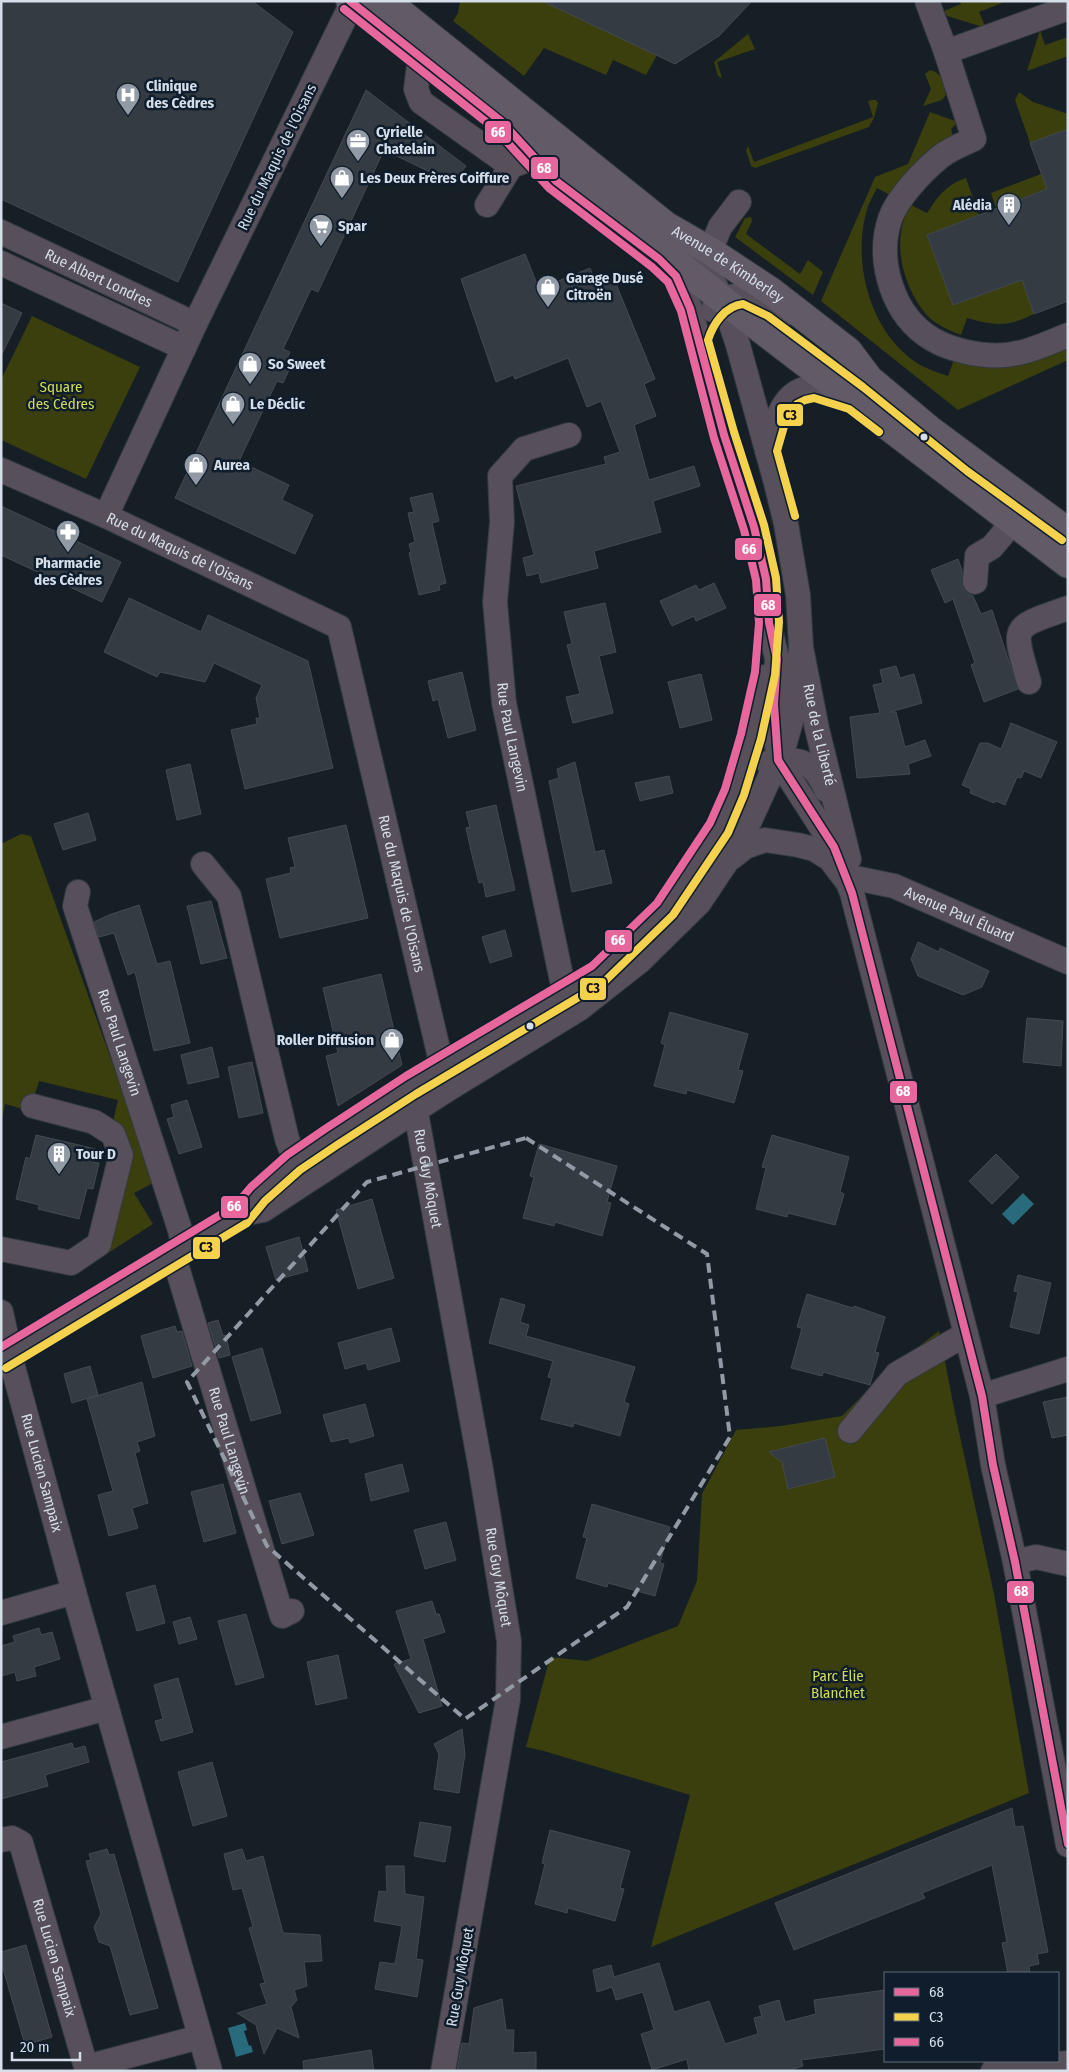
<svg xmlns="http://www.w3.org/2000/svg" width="1069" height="2072" font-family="'Fira Sans Condensed',sans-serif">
  <rect width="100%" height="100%" fill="#161e26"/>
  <path fill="#3b3f0d" d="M460 1H542L657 55 646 75 613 60 606 75 544 48 524 76 453 21 458 13Z
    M960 1H1007L979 12 986 28 947 16 944 11 961 4Z
    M1040 30 1045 45 1068 37V56L1027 71Z
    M748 34 755 49 717 62 722 78 718 76 714 62Z
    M930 70C943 73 943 83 946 95L942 100 923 106 931 89 925 74Z
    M1019 92 1033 102 1068 114V129L1030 143 1015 100Z
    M872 100H876L878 103 874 118 869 127 755 168 751 166 746 150 748 146 754 162 873 117 868 101Z
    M930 112 958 122 951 129 954 140 925 155 908 170 892 196 877 188C873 196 868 204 866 213 852 266 872 338 922 366 930 370 939 373 948 376L955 357 1068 346V360L958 410 821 301 875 177 908 164Z
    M1041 174 1047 189 996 208 991 193Z
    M966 178 979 215 927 235 953 305 1022 280 1034 314C1008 327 995 326 967 318L961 335C948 330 934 324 925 313 902 285 890 237 911 205L927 213C937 197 947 184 966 178Z
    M751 217 752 221 746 234 800 274 808 260 823 272 813 295 735 237 745 218Z
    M32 316 140 367 86 479 1 440V380Z
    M21 834 31 836 155 1182 134 1193 153 1224 108 1253 101 1246 112 1126 118 1100 39 1081 30 1111 5 1104 1 1124V844Z
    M939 1331 955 1413 994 1594 1029 1793 651 1947 690 1795 544 1751 526 1747 550 1657 587 1661 678 1626 697 1581 702 1494 736 1430 781 1426 842 1416 890 1368Z"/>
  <path fill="#296a7d" d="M1023 1193 1034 1204 1013 1225 1002 1214Z
    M245 2023 247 2030 244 2031 249 2046 251 2045 253 2052 236 2057 228 2028Z"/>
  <path fill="#343b42" stroke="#434a51" d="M1 1H252L293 32 178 282 1 199Z
    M542 1H752L719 36 675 64Z
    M366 90 466 166 453 183 384 150 318 292 311 289 283 349 290 352 284 365 290 368 283 383 277 381 239 461 289 485 282 500 313 515 295 554 175 498Z
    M1068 129V301L1034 314 1022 280 953 305 927 235 1047 189 1030 143Z
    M525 254 539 289 590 268 597 286 614 279 655 379 644 384 656 416 634 425 649 480 694 466 700 486 653 501 661 532 594 551 598 568 541 583 539 573 527 576 523 558 534 555 516 486 606 464 604 457 620 452 601 401 587 407 568 358 515 379 513 375 496 382 461 279Z
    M1 303 22 313 1 356Z
    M432 493 439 521 432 523 446 583 439 585 440 590 419 595 409 553 411 552 409 544 415 542 408 513 414 512 410 498Z
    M1 506 121 562 102 602 1 555Z
    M958 559 962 570 963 588 968 594 973 596 981 614 992 610 1018 689 984 702 971 665 975 663 953 599 945 603 931 570Z
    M714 583 726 608 696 621 694 616 672 626 660 601 696 585 699 590Z
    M129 598 201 632 208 615 308 661 333 768 245 789 231 730 257 724 256 718H260L256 698 262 685 214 663 205 682 160 672 157 677 104 652Z
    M605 603 616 652 599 656 613 713 573 723 566 697 580 694 567 645 572 644 564 612Z
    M896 666 900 678 914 674 922 703 890 712H896L905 747 925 740 931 756 908 764 910 774 857 778 850 717 880 713 873 685 883 683 880 670Z
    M462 672 476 730 448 738 438 699 433 701 428 681Z
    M701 674 712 720 680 728 668 682Z
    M1011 723 1057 742 1041 778 1024 771 1021 778 1017 777 1005 805 996 801 994 803 970 793 971 789 962 785 980 743H988L1001 749Z
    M575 762 595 852 604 850 612 883 572 892 549 781 559 778 557 769Z
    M190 764 201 814 177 820 166 770Z
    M669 776 673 793 640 801 635 783Z
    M496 805 515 890 486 897 483 882 479 883 472 855 466 828 470 827 466 812Z
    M88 813 96 840 63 850 54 824Z
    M346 825 368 918 280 938 266 879 291 873 290 868 295 867 288 838Z
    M211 901 227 958 201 964 187 906Z
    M139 905 157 964 170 961 190 1043 154 1051 135 972 128 975 114 933 99 937 94 922 109 915Z
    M505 930 512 956 490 963 482 937Z
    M918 942 939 952 940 948 989 971 982 987 963 995 918 976 911 959Z
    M381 974 402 1065 338 1106 326 1056 338 1053 323 988Z
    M670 1012 748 1034 738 1070 743 1071 734 1103 687 1090 686 1094 654 1086 665 1045 661 1043Z
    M1027 1018 1063 1021 1061 1066 1023 1062Z
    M212 1047 219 1077 188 1084 181 1055Z
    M252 1062 263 1113 239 1118 228 1067Z
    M187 1100 202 1147 179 1154 167 1119 174 1117 171 1105Z
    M36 1135 96 1149 93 1162 99 1163 93 1189 87 1188 79 1219 38 1209 39 1205 16 1199 26 1157 30 1159Z
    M772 1135 849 1157 840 1192 844 1194 835 1225 788 1213 787 1217 756 1209 766 1168 762 1167Z
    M539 1144 617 1166 607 1202 611 1203 602 1236 555 1222 554 1226 523 1218 534 1177 530 1176Z
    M996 1154 1019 1177 992 1204 969 1181Z
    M372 1199 394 1278 358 1289 336 1210Z
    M299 1237 308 1271 276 1280 266 1247Z
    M1018 1275 1051 1283 1039 1334 1010 1327 1018 1292 1014 1291Z
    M807 1294 853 1308 854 1306 885 1317 875 1352 879 1353 870 1385 823 1372 822 1376 791 1368 802 1328 797 1327Z
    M501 1298 525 1305 520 1322 529 1325 526 1336 635 1367 624 1402 629 1404 620 1436 574 1423 573 1427 541 1419 552 1378 548 1377 553 1361 489 1343Z
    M218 1320 223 1336 226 1335 230 1355 219 1358 208 1323Z
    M175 1326 177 1332 182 1331 192 1366 153 1378 141 1336Z
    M391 1328 400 1361 368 1370 366 1363 345 1369 338 1343Z
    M262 1348 281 1413 251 1421 232 1357Z
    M90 1366 98 1395 72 1403 64 1374Z
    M142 1382 155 1436 137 1442 140 1451 135 1453 148 1503 132 1508 138 1528 109 1536 98 1495 113 1491 87 1399Z
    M1068 1397V1435L1052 1438 1043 1402Z
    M365 1404 374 1436 350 1443 349 1438 331 1442 323 1415Z
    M825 1438 835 1477 788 1489 782 1462 769 1452Z
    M402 1464 409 1491 371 1501 365 1474Z
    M223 1484 236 1533 204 1542 191 1492Z
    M300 1493 314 1535 282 1544 269 1501Z
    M592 1504 670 1527 660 1563 664 1564 655 1596 608 1583 607 1587 576 1578 587 1538 583 1537Z
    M446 1522 456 1560 425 1569 414 1530Z
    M155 1585 165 1623 137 1631 126 1593Z
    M432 1601 436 1614H439L445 1632 423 1639 442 1706 419 1713 394 1664 411 1659 396 1611Z
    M246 1614 264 1677 236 1685 218 1621Z
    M190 1617 197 1639 179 1644 173 1622Z
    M39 1628 41 1635 52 1632 60 1659 34 1667 36 1676 17 1681 15 1672 1 1676V1646L15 1642 13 1636Z
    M338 1655 347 1698 316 1705 307 1662Z
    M178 1678 193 1732 161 1741 155 1721 163 1719 154 1685Z
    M462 1729 465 1754 459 1793 434 1789 439 1754 434 1744Z
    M72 1743 74 1749 85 1746 89 1762 45 1775 48 1786 1 1799V1762Z
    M212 1762 227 1816 193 1826 178 1772Z
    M1012 1808 1015 1827 1023 1826 1048 1952 1037 1954 1039 1964 1029 1966 1030 1973H1008L1002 1943 1007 1942 992 1865 922 1893 925 1898 794 1950 775 1903Z
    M420 1822 451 1827 445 1862 414 1856Z
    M550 1830 630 1851 620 1888 624 1889 615 1921 568 1908 567 1913 535 1904 545 1864 542 1863Z
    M107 1849 109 1855 114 1854 158 2008 130 2015 110 1946 99 1942 94 1927 101 1914 86 1861 91 1860 89 1854Z
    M242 1849 246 1861 263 1856 283 1933 320 1935 322 1961 304 1962 307 1986 294 1990 297 2000 291 2007 299 2038 277 2028 264 2054 256 2025 237 2013 267 2004 260 1984 265 1983 249 1928 253 1927 242 1888 233 1890 224 1854Z
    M386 1866H404L405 1894 424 1897 416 1959 423 1960 417 1997 375 1989 380 1962 395 1964 402 1926 374 1921 379 1891 387 1892Z
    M26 1945 52 2037 25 2045 1 1961V1952Z
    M659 1963 674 2012 709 2001 725 2044 758 2034 754 2018 762 2016 759 2006 779 2000 785 2022 816 2014 814 2000 885 1990V2049L801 2060 803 2066 787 2071H689L687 2059 652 2070 641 2034 654 2030 643 1992 616 2000 612 1987 597 1992 593 1970 611 1965 614 1977Z
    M502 1999 506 2030H514L513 2053 536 2052V2071H457L462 2043 469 2044 474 2008Z
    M371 2050 374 2071H304L303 2061Z"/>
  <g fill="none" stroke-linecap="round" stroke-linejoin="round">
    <defs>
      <g id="minor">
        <path d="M927 1 946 52 1068 8"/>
        <path id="s1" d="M352 3 195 324 106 516 339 627 442 1066 445 1091"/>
        <path d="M946 52 974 139C963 144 950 149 940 157 923 171 897 198 890 219 876 261 893 316 932 339 947 348 970 354 987 355 1016 358 1042 346 1068 335"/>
        <path d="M420 57 416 89 421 102 511 166"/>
        <path d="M487 205 511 166 525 161"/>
        <path id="s2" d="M1 232 195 324"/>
        <path id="s3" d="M676 237 705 267 723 300 738 345 776 483 786 524 798 595 801 647 817 729 849 859"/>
        <path d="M710 251 720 227 739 202"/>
        <path d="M659 259 676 276 690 308 724 435 754 527 766 579 769 623 777 659 774 704 778 760 834 847 852 893 982 1396 993 1465 1015 1562 1068 1845"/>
        <path d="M1 263 184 348"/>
        <path d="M713 310C738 284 758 296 783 315"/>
        <path id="s4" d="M569 435 524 449 500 476 502 522 495 602 504 703 565 995 576 1006"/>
        <path d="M767 451C774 427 782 387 814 388 825 389 837 395 847 398"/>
        <path d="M1 470 106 516"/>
        <path d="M975 582 977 556 992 547 1013 522"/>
        <path d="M1029 682C1012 624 1011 628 1068 608"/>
        <path d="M768 763C797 756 815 761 826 790"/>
        <path id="s5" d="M731 858 745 847 765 840 798 845 814 849 830 859 846 880 860 879 894 886 1068 962"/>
        <path d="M203 864 229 896 287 1139 301 1176"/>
        <path id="s6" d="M78 892 75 906 180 1230 184 1249"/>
        <path id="s7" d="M411 1085 481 1470 509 1641 508 1699 443 2071"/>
        <path d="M242 1214 258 1194 294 1162 331 1137 411 1085 565 995 598 974 665 909 719 828 734 792 751 737 765 677"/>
        <path d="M1 1249 71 1263 99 1244 121 1155 113 1134 94 1122 33 1106"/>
        <path id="s8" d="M173 1254 282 1616 292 1611"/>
        <path id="s9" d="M1 1312 13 1367 74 1592 210 2071"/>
        <path d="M1 1359 242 1214 263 1210 445 1091 579 1009 640 961 699 903 741 840 784 746 794 711 801 647"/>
        <path d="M982 1396 1068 1369"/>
        <path d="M850 1431 897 1374 966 1334"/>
        <path d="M1015 1562 1036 1557 1068 1564"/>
        <path d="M1 1613 74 1592"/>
        <path d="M1 1737 107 1708"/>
        <path id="s10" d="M1 1840 12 1838 21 1843 86 2067 200 2037"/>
        <path d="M993 2071 1068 2063"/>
      </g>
      <g id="major">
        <path d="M350 1 723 300 1068 564"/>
        <path id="s11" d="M386 1 665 225 710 251 772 292 848 351 869 379 930 430 1068 532"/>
      </g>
    </defs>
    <use href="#minor" stroke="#323940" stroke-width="26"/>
    <use href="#major" stroke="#323940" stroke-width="30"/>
    <use href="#minor" stroke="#574f59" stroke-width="24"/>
    <use href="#major" stroke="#625a66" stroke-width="28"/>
    <defs>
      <path id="bus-1" d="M350 1 502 122 556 181 659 259 676 276 690 308 724 435 754 527 766 579 769 623 777 659 774 704 778 760 834 847 852 893 982 1396 993 1465 1015 1562 1068 1844"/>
      <path id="bus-2" d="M795 516 777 451 785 423 797 404 805 400 814 398 849 409 879 432
        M6 1368 247 1223 265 1201 300 1170 337 1145 416 1094 604 982 673 915 728 833 744 795 761 739 775 675 779 622 776 578 764 525 734 432 708 340C713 324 725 306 743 304L768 316 863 387 967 471 1062 540"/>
      <path id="bus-3" d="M1 1347 235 1206 251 1187 287 1155 325 1129 406 1076 592 966 657 903 710 823 725 789 741 734 755 672 759 623 756 580 744 530 714 438 681 311 668 282 652 267 549 188 495 129 344 9"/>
    </defs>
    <use href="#bus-1" stroke="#0f1d2d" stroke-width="11"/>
    <use href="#bus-2" stroke="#0f1d2d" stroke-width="11"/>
    <use href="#bus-3" stroke="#0f1d2d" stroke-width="11"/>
    <use href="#bus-1" stroke="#e7679c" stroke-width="8"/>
    <use href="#bus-2" stroke="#f5d24d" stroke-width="8"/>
    <use href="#bus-3" stroke="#e7679c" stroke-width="8"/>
  </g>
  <path fill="none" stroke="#929ba5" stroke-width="4" stroke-dasharray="10 6" stroke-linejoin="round" d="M526 1138 707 1254 730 1437 627 1607 465 1719 267 1546 187 1382 367 1182Z"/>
  <defs>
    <symbol id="hospital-pin" viewBox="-11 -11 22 30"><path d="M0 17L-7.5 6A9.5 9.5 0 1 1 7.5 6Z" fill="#929ba5" stroke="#0f1d2d"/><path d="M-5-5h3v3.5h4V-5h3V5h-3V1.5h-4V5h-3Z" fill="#fff"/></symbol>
    <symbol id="office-pin" viewBox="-11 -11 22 30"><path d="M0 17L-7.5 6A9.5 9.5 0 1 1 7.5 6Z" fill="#929ba5" stroke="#0f1d2d"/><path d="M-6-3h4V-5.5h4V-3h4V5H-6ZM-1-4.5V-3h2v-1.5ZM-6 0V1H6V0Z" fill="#fff"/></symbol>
    <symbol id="shop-pin" viewBox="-11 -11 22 30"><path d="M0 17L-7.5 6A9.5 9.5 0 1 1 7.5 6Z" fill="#929ba5" stroke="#0f1d2d"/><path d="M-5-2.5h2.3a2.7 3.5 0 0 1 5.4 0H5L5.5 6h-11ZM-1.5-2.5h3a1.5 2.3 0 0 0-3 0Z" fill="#fff"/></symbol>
    <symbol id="building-pin" viewBox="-11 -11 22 30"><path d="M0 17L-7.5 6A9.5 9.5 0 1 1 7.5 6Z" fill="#929ba5" stroke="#0f1d2d"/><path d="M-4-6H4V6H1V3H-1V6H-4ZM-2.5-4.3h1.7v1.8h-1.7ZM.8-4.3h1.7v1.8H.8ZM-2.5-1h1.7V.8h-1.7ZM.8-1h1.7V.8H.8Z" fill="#fff"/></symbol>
    <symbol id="supermarket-pin" viewBox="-11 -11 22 30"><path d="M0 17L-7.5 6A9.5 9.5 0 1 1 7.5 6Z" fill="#929ba5" stroke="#0f1d2d"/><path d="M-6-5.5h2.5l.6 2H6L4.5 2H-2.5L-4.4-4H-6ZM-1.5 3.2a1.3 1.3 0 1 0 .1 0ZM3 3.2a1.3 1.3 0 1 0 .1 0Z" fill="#fff"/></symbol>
    <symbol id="pharmacy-pin" viewBox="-11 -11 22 30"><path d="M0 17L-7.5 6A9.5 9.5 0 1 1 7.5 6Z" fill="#929ba5" stroke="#0f1d2d"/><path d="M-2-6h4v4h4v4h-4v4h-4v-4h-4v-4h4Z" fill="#fff"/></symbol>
  </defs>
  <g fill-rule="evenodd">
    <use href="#hospital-pin" x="114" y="81" width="28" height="38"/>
    <use href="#office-pin" x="344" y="127" width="28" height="38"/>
    <use href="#shop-pin" x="328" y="164" width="28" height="38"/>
    <use href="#building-pin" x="995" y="191" width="28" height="38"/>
    <use href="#supermarket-pin" x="307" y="212" width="28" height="38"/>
    <use href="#shop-pin" x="534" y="273" width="28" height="38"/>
    <use href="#shop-pin" x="236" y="350" width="28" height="38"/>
    <use href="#shop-pin" x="219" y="390" width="28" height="38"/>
    <use href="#shop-pin" x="182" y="451" width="28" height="38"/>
    <use href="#pharmacy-pin" x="54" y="518" width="28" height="38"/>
    <use href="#shop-pin" x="378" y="1026" width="28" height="38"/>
    <use href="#building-pin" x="45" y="1140" width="28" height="38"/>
  </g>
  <g fill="#d5dee9" stroke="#0f1d2d" stroke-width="2">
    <circle cx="924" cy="437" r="4.5"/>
    <circle cx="530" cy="1026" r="4.5"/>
  </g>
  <g text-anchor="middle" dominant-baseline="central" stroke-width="5" stroke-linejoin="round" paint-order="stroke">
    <g font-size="15" font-weight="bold" fill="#d5dee9" stroke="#0f1d2d" text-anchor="start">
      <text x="146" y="86">Clinique<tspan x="146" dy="17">des Cèdres</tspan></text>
      <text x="376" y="132">Cyrielle<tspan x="376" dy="17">Chatelain</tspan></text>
      <text x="360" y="178">Les Deux Frères Coiffure</text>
      <text x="992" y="205" text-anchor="end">Alédia</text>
      <text x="338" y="226">Spar</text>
      <text x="566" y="278">Garage Dusé<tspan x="566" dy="17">Citroën</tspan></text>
      <text x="268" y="364">So Sweet</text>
      <text x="250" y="404">Le Déclic</text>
      <text x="214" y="465">Aurea</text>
      <text x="68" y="563" text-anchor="middle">Pharmacie<tspan x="68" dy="17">des Cèdres</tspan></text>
      <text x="374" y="1040" text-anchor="end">Roller Diffusion</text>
      <text x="76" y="1154">Tour D</text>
    </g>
    <g font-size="15" fill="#d5dee9" stroke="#0f1d2d">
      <text transform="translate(277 157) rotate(-64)">Rue du Maquis de l'Oisans</text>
      <text stroke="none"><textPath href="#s11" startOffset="432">Avenue de Kimberley</textPath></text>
      <text stroke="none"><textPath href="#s2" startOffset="108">Rue Albert Londres</textPath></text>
      <text stroke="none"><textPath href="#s1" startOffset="651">Rue du Maquis de l'Oisans</textPath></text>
      <text stroke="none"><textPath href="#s3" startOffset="526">Rue de la Liberté</textPath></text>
      <text stroke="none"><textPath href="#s4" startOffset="346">Rue Paul Langevin</textPath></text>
      <text stroke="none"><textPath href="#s1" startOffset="1101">Rue du Maquis de l'Oisans</textPath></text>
      <text stroke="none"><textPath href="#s5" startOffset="254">Avenue Paul Éluard</textPath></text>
      <text stroke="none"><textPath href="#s6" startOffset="158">Rue Paul Langevin</textPath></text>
      <text stroke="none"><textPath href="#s7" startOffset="95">Rue Guy Môquet</textPath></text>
      <text stroke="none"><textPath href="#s8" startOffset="195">Rue Paul Langevin</textPath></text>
      <text stroke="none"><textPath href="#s9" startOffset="166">Rue Lucien Sampaix</textPath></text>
      <text stroke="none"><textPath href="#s7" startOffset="500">Rue Guy Môquet</textPath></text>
      <text stroke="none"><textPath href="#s10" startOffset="141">Rue Lucien Sampaix</textPath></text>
      <text transform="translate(460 1977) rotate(-80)">Rue Guy Môquet</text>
    </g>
    <g font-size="15" fill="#d2dc55" stroke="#0f1d2d">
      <text x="61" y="387">Square<tspan x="61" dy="17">des Cèdres</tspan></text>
      <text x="838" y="1676">Parc Élie<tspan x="838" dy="17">Blanchet</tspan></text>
    </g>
  </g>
  <g stroke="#0f1d2d" stroke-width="2">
    <rect x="484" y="120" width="28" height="24" rx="5" fill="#e7679c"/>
    <rect x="530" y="156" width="29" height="24" rx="5" fill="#e7679c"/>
    <rect x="776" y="403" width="28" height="24" rx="5" fill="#f5d24d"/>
    <rect x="734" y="537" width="29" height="24" rx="5" fill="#e7679c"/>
    <rect x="753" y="593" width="29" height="24" rx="5" fill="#e7679c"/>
    <rect x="604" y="929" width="29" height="24" rx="5" fill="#e7679c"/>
    <rect x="579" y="977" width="28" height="24" rx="5" fill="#f5d24d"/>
    <rect x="889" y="1080" width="29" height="24" rx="5" fill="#e7679c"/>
    <rect x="220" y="1195" width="29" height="24" rx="5" fill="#e7679c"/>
    <rect x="192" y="1236" width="29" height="24" rx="5" fill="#f5d24d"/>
    <rect x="1006" y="1580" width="29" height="24" rx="5" fill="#e7679c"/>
  </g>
  <g font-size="14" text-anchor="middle" font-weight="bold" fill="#fff">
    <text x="498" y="137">66</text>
    <text x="544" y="173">68</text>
    <text x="749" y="554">66</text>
    <text x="768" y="610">68</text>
    <text x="618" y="945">66</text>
    <text x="903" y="1096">68</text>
    <text x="234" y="1211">66</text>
    <text x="1021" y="1596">68</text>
  </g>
  <g font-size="14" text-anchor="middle" font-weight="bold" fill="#111">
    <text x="790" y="420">C3</text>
    <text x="593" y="993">C3</text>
    <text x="206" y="1252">C3</text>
  </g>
  <rect width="1069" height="2072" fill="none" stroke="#d5dee9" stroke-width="5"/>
  <rect x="884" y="1972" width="175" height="90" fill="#0f1d2d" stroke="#5e6a78"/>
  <rect x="894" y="1988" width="25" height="8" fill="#e7679c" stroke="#5e6a78"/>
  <text x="929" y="1997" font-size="15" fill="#d5dee9">68</text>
  <rect x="894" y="2013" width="25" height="8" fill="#f5d24d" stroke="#5e6a78"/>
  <text x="929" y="2022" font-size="15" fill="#d5dee9">C3</text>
  <rect x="894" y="2038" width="25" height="8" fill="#e7679c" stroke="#5e6a78"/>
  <text x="929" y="2047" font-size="15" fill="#d5dee9">66</text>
  <path d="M12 2052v8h68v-8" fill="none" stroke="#d5dee9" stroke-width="2.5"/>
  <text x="20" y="2052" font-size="15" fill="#d5dee9" stroke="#0f1d2d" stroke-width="4" paint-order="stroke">20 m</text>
</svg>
